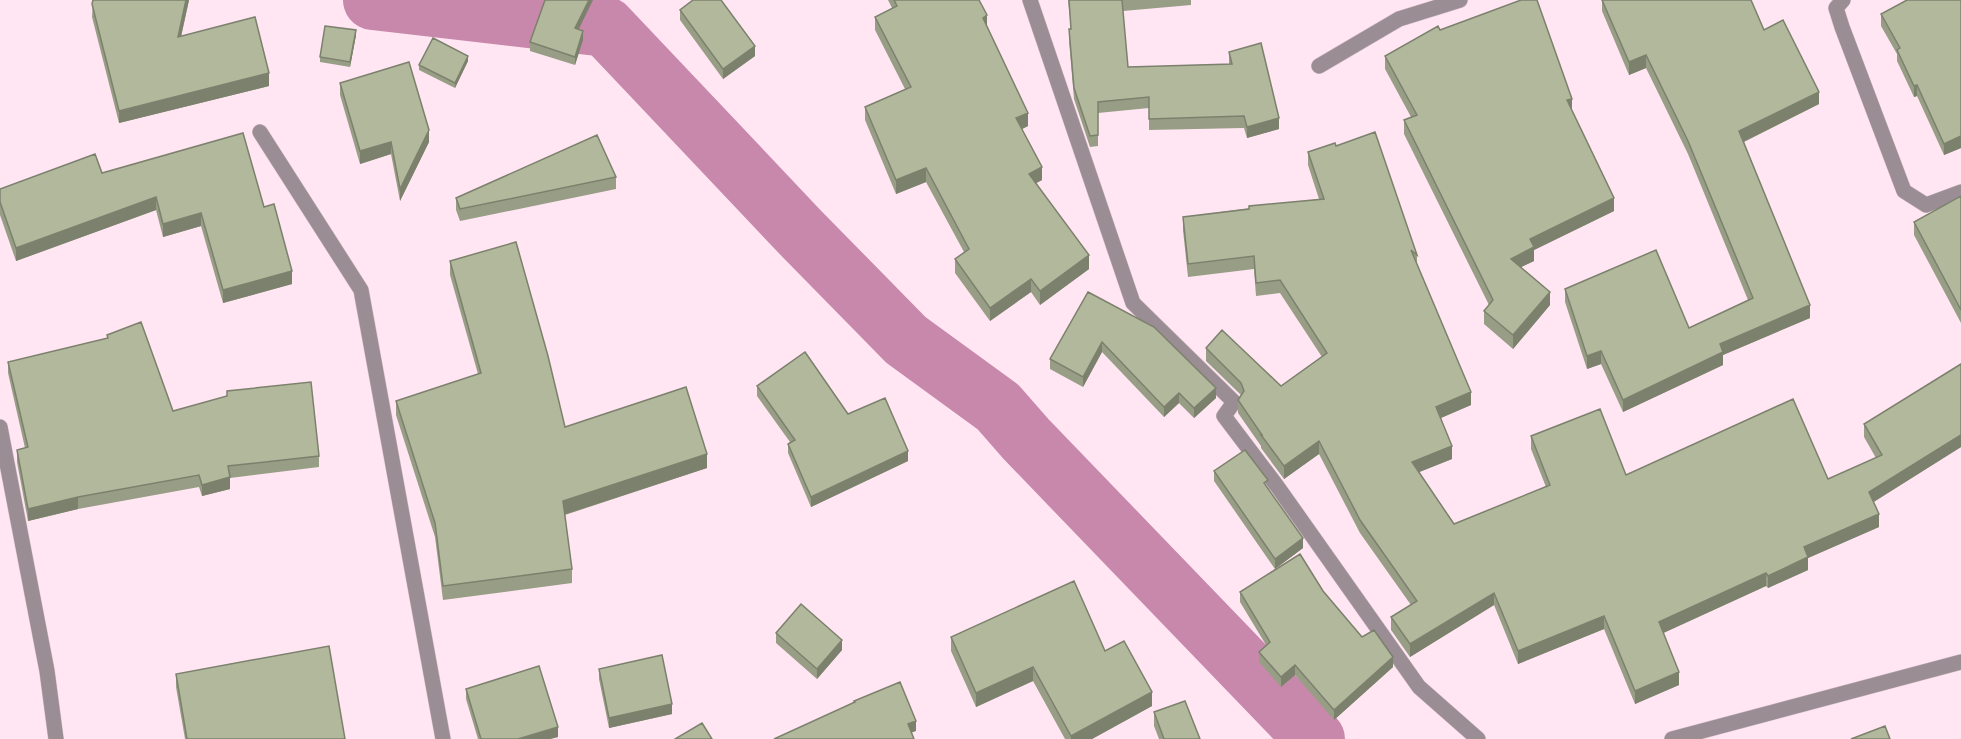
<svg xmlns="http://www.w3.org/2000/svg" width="1961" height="739" font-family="Lato,sans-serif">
  <rect width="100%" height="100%" fill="#ffe6f2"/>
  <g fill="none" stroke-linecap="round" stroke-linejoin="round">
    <path stroke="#c888ab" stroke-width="60" d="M373 0 606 27 800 232 906 340 998 407 1026 439 1315 739"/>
    <defs>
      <path id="minor" d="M1030 0 1133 303 1234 402 1224 416 1277 486 1419 687 1478 739
        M1843 0 1836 8 1842 27 1904 191 1926 205 1961 192
        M1319 66 1399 19 1460 0
        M260 132 361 290 443 739
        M0 427 47 671 56 739"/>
      <path id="tertiary" d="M1672 739 1961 662"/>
    </defs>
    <use href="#minor" stroke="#d7c1cb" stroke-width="16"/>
    <use href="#tertiary" stroke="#d7c1cb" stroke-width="16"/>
    <use href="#minor" stroke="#9a8d93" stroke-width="15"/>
    <use href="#tertiary" stroke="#9a8d93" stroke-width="15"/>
  </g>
  <path fill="#989e86" d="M93 0H189L181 37 269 86 119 123 92 17Z
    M888 0H979L987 27 1028 126 1022 129 1042 180 1036 183 1089 269 1040 305 1031 292 990 321 955 273V259L964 252 926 182 896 194 865 120V107L905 89 875 30V17L892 8Z
    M1068 0H1191V5L1123 11 1128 67 1229 64V52L1279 129 1247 138 1244 128 1149 130V108L1098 113V146L1090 147 1074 99 1069 40V29H1071Z
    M1602 0H1751L1764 30 1819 104 1744 142 1810 318 1723 355V365L1623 412 1601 364 1587 369 1565 302V289L1689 328 1748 300 1688 154 1646 68 1629 75 1602 11Z
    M1961 0V148L1944 155 1917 96 1914 97 1897 61V54L1881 26V14Z
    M680 10 755 56 723 79 680 20Z
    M578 29 583 40 575 65 530 51V42Z
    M1440 30 1572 111 1614 211 1534 250V261L1521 267 1550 305 1513 349 1484 324V311L1489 305 1404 134V120L1411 117 1385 69V56Z
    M356 35 350 67 320 62V57Z
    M468 61 455 88 419 70V65Z
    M340 83 429 142 400 201 391 154 360 164 340 95Z
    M1336 146 1417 255V265L1471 405 1441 418 1452 459 1419 472 1454 524 1546 487 1531 449V436L1626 475 1828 479 1876 458 1864 437V424L1961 447 1873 502 1879 527 1808 558V570L1768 588 1766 586 1663 633 1679 685 1635 704 1604 629 1518 664 1494 605 1410 657 1391 630V617L1411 605 1360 533 1319 454 1284 479 1261 448V446L1238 413V400L1241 395 1206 361V348L1281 386 1322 357 1280 293 1256 296 1254 269 1188 277 1183 230V217L1319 199 1308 165V152Z
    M102 173 264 207 292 284 223 303 201 226 163 237 156 210 16 261 0 215V189Z
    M616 177V189L460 221 456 210V198Z
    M1961 196V323L1914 235V222Z
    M450 261 565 427 707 468 565 515 572 569V583L443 600 435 537 396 415V401L478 374 450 275Z
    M1088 292 1216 398 1194 418 1179 403 1164 417 1102 352 1083 387 1050 369V359Z
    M107 335 173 411 227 397V391L319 456V467L230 478V489L202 496 199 487 78 509 28 521 17 462V450L25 448 8 373V362L107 338Z
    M757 386 848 414 908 461 811 507 788 453V444L790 442 757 396Z
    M1214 471 1268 488 1303 548 1275 569 1214 481Z
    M1323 591 1362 637 1393 667 1334 720 1295 675 1281 687 1259 662V652L1266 645 1240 602V592Z
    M776 633 842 650 817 679 776 643Z
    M951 637 1105 651 1152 706 1092 739H1065L1033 681 976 707 951 651Z
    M599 669 672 714 609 728 599 679Z
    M176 674 345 739H185L176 687Z
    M466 689 558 737 550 739H478L466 699Z
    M1154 712 1200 739H1159L1154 726Z"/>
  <path fill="#7c816d" d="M186 0H189L178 50V37Z
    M589 0H593L575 37V28Z
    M987 15V29L983 18Z
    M356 30V35L350 67V62Z
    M583 31V40L575 65V57Z
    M755 46V56L723 79V69Z
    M1646 55V68L1629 75V62Z
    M468 56V61L455 88V83Z
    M269 73V86L119 123V111Z
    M1917 85V96L1914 97V86Z
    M1819 92V104L1739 144V131Z
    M1572 99V112L1567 100Z
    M1028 113V126L1016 132V118Z
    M1279 118V129L1247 138V127Z
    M429 130V142L400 201V189Z
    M1961 136V148L1944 155V144Z
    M391 142V154L360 164V151Z
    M1042 167V180L1029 187V174Z
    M926 168V182L896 194V180Z
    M156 197V210L16 261V248Z
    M1614 198V211L1534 250V261L1511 272V259L1530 239Z
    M201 213V226L163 237V224Z
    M1089 255V269L1040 305V291Z
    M292 271V284L223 303V290Z
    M1031 279V292L990 321V308Z
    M1550 292V305L1513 349V335Z
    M1810 305V318L1723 355V365L1623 412V400L1720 344Z
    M1102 342V352L1083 387V377Z
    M1601 351V364L1587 369V356Z
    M1216 388V398L1194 418V408Z
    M1471 392V405L1436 420V407Z
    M1179 393V403L1164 417V407Z
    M1961 435V447L1869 505V492Z
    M1319 441V454L1284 479V466Z
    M1452 446V459L1412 475V462Z
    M908 451V461L811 507V497Z
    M707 454V468L563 515V501Z
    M230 477V489L202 496V485Z
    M78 497V509L28 521V509Z
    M1879 514V527L1808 558V570L1768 588V576L1804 547Z
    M1303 538V548L1275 569V559Z
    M1766 573V586L1659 635V622Z
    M1494 593V605L1410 657V644Z
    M1604 616V629L1518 664V651Z
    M842 640V650L817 679V669Z
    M1393 657V667L1334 720V710Z
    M1295 665V675L1281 687V677Z
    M1033 667V681L976 707V693Z
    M1679 672V685L1635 704V691Z
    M1152 692V706L1092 739H1071V736Z
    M672 704V714L609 728V718Z
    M916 721V731L908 734V724Z
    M558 727V737L550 739H518Z"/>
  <path fill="#b1b89c" stroke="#7c816d" stroke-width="1.5" d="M93 0H186L178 37 255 17 269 73 119 111 92 4Z
    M545 0H589L575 28 583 31 575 57 530 42Z
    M693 0H721L755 46 723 69 680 10Z
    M894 0H979L987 15 983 18 1028 113 1016 118 1042 167 1029 174 1089 255 1040 291 1031 279 990 308 955 259 969 249 926 168 896 180 865 107 911 87 875 17 897 6Z
    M1069 0H1122L1128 67 1232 64 1229 52 1261 43 1279 118 1247 127 1244 116 1149 119V97L1098 102V135L1090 136 1074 88 1069 29H1071Z
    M1521 0H1537L1572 99 1567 100 1614 198 1530 239 1534 247 1511 259 1550 292 1513 335 1484 311 1493 300 1404 120 1417 115 1385 56 1438 26 1440 30Z
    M1602 0H1751L1764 30 1783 20 1819 92 1739 131 1810 305 1720 344 1723 352 1623 400 1601 351 1587 356 1565 289 1656 250 1689 328 1753 298 1688 141 1646 55 1629 62Z
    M1907 0H1961V136L1944 144 1917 85 1914 86 1897 50 1900 48 1881 14Z
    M325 26 356 30 350 62 320 57Z
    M433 38 468 56 455 83 419 65Z
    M409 62 429 130 400 189 391 142 360 151 340 83Z
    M1375 132 1417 255 1411 250 1471 392 1436 407 1452 446 1412 462 1454 524 1550 485 1531 436 1600 409 1626 475 1793 399 1828 479 1882 455 1864 424 1961 364V435L1869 492 1879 514 1804 547 1808 557 1768 576 1766 573 1659 622 1679 672 1635 691 1604 616 1518 651 1494 593 1410 644 1391 617 1417 601 1360 520 1319 441 1284 466 1261 435H1262L1238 400 1244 391 1241 383 1206 348 1222 330 1281 386 1327 353 1280 280 1256 283 1254 256 1188 264 1183 217 1249 209V206L1324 199 1308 152 1335 143 1336 146Z
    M243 133 264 207 274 204 292 271 223 290 201 213 163 224 156 197 16 248 0 202V189L95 154 102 173Z
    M597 135 616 177 460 209 456 198Z
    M1961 196V310L1914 222Z
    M516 242 548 356 565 427 686 387 707 454 563 501 572 569 443 586 435 523 396 401 481 373 450 261Z
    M1088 292 1154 327 1216 388 1194 408 1179 393 1164 407 1102 342 1083 377 1050 359Z
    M141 322 173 411 227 396V391L311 382 319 456 228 466 230 477 202 485 199 475 78 497 28 509 17 450 28 447 8 362 108 338 107 335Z
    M805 352 848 414 885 398 908 451 811 497 788 444 795 440 757 386Z
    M1245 450 1268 480 1264 483 1303 538 1275 559 1214 471Z
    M1300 554 1323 591 1362 637 1374 630 1393 657 1334 710 1295 665 1281 677 1259 652 1270 642 1240 592Z
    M1074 581 1105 651 1124 641 1152 692 1071 736 1033 667 976 693 951 637Z
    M801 604 842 640 817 669 776 633Z
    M329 646 345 739H187L176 674Z
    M662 655 672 704 609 718 599 669Z
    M539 666 558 727 518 739H481L466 689Z
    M900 682 916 721 908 724 914 739H774L855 702 854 701Z
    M1185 701 1200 739H1164L1154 712Z
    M702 723 712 739H675Z
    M1885 726 1890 739H1851Z"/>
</svg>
